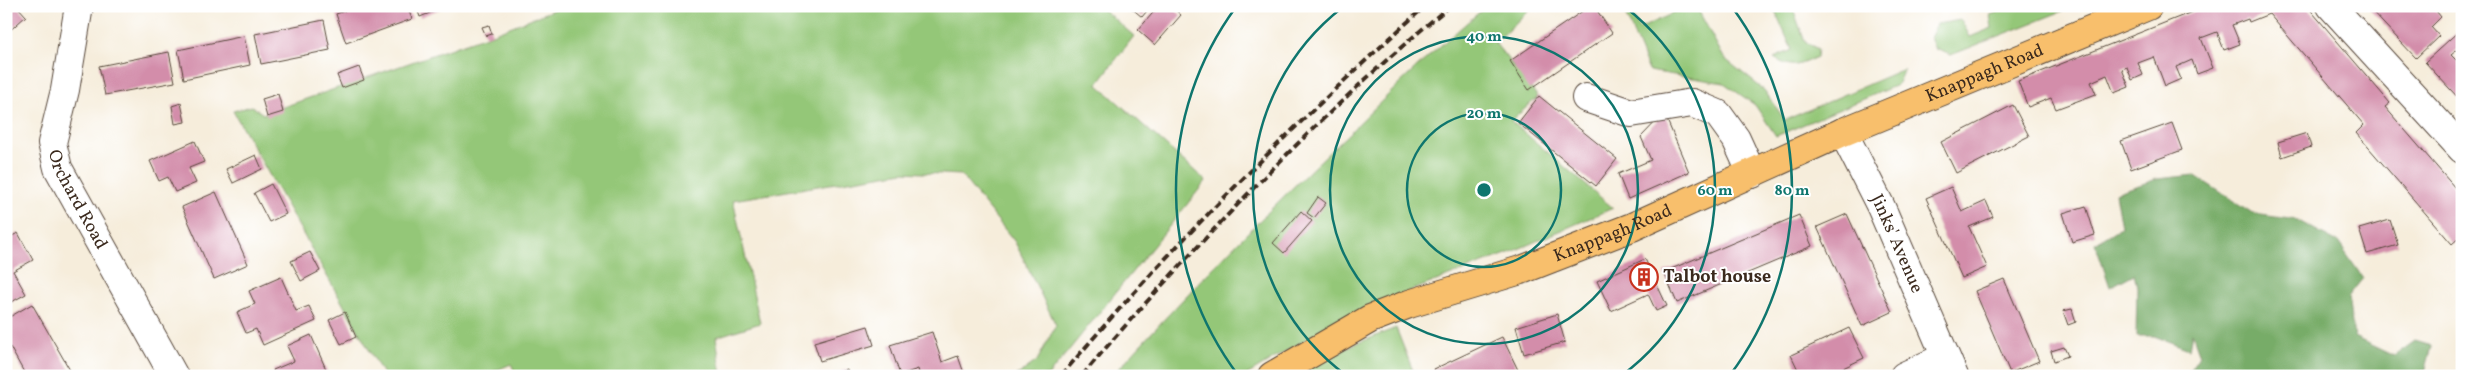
<svg xmlns="http://www.w3.org/2000/svg" width="2468" height="382" font-family="Vollkorn,serif">
  <rect width="100%" height="100%" fill="#fff"/>
  <filter id="ink" filterUnits="userSpaceOnUse"><feTurbulence type="fractalNoise" baseFrequency=".02" numOctaves="2"/><feDisplacementMap in="SourceGraphic" scale="10" xChannelSelector="R" yChannelSelector="G"/><feConvolveMatrix kernelMatrix="1 2 1 2 8 2 1 2 1" color-interpolation-filters="sRGB"/></filter>
  <filter id="wash" filterUnits="userSpaceOnUse"><feTurbulence type="fractalNoise" baseFrequency=".0096" numOctaves="4" result="noise"/><feDisplacementMap in="SourceGraphic" scale="20" xChannelSelector="R" yChannelSelector="G"/><feGaussianBlur stdDeviation="1.12" result="paint"/><feColorMatrix in="noise" values="0 0 0 0 0 0 0 0 0 0 0 0 0 0 0 0 0 1.4 0 .05"/><feComposite in="paint" operator="in"/></filter>
  <g filter="url(#wash)">
    <rect width="100%" height="100%" fill="#f6eddb"/>
    <path fill="#94c778" stroke="#68784b" d="M563 6H1099L1134 36 1097 84 1206 181 1048 376H1016L1037 361 1056 325 1015 242 961 175 903 172 733 200 760 323 716 337 722 376H517L511 364 484 376H384L233 111 252 106 263 114 492 34Z
      M1487 6H1533L1495 43 1538 97 1511 121 1613 208 1509 253 1363 309 1325 328 1245 376H1112C1187 293 1264 214 1345 137 1391 92 1437 46 1487 6Z
      M1622 6H1629L1639 29 1689 6H1696L1724 58 1764 90 1785 120 1904 69 1897 85 1776 136 1755 105 1724 83 1649 71Z
      M1773 6H1792L1805 42 1818 49 1817 57C1799 65 1792 70 1774 58L1792 50Z
      M2013 6H2075L1951 55 1935 49 1930 38 1937 24 1961 20 1970 37 1992 28 1990 15Z
      M1396 328 1415 376H1294L1350 346Z"/>
    <path fill="#77ac68" stroke="#596b43" d="M2194 175 2254 214 2297 220 2338 242 2363 278 2348 297 2354 337 2394 356 2415 341 2432 346 2424 376H2190L2189 371 2200 355 2192 333 2189 349 2154 336H2136L2137 287 2134 274 2110 287 2095 243 2121 227 2115 193 2157 179Z"/>
    <g id="blocks">
      <path fill="#d38daa" d="M6 6H17L26 16 6 34Z
        M358 6H407L412 19 346 43 336 14Z
        M416 6H447L420 17Z
        M1129 6H1151L1142 17Z
        M1159 6H1171L1181 15 1155 45 1138 30Z
        M1590 6H1594L1612 33 1529 90 1510 61Z
        M2207 6H2307L2390 103 2385 107 2462 196V235L2452 244 2356 133 2364 125 2269 14 2249 22 2248 19 2232 25 2240 44 2224 50 2217 32 2201 38 2213 68 2197 74 2192 60 2176 67 2181 79 2165 86 2154 57 2138 63 2143 75 2132 80 2127 67 2122 69 2129 87 2114 93 2107 75 2091 82 2096 94 2056 109 2051 98 2028 107 2018 81Z
        M2367 6H2432L2441 17 2431 27 2439 36 2416 58Z
        M324 20 330 50 261 64 255 34Z
        M489 25 492 34 486 36 482 27Z
        M2462 28V46L2451 55 2462 66V102L2425 62Z
        M244 36 250 65 184 79 178 50Z
        M169 52 175 82 105 95 99 66Z
        M359 67 364 80 342 88 337 75Z
        M278 94 283 112 267 117 262 99Z
        M1539 96 1617 159 1596 186 1518 123Z
        M181 103 185 122 175 124 172 106Z
        M2013 105 2029 136 1956 173 1941 142Z
        M1664 113 1689 172 1628 199 1618 174 1651 160 1641 137Z
        M2172 123 2182 150 2131 169 2121 141Z
        M2307 133 2311 147 2282 157 2278 142Z
        M195 141 204 162 189 168 196 183 175 192 168 177 159 181 150 161Z
        M256 155 262 169 233 183 226 169Z
        M271 184 286 214 269 222 254 193Z
        M1951 187 1962 212 1986 201 1993 217 1969 227 1987 267 1962 278 1926 198Z
        M216 192 248 264 214 279 182 207Z
        M1318 197 1326 203 1314 218 1307 213Z
        M2086 206 2095 235 2072 242 2063 213Z
        M1301 211 1312 221 1284 253 1273 243Z
        M1847 214 1892 312 1862 326 1817 227Z
        M1799 215 1812 246 1677 303 1664 272Z
        M2390 220 2398 245 2367 254 2359 229Z
        M18 233 33 260 13 271 26 294 6 305V239Z
        M310 252 320 271 301 281 291 261Z
        M1645 259 1667 306 1656 311 1648 294 1611 311 1597 281Z
        M281 277 296 311 309 306 316 321 263 345 256 329 246 333 237 312 255 304 249 291Z
        M2004 279 2039 361 2010 373 1975 291Z
        M32 304 71 372 65 376H26L10 347 6 349V319Z
        M2072 309 2076 322 2068 325 2063 311Z
        M345 312 356 337 341 344 329 320Z
        M1557 314 1565 342 1524 354 1516 327Z
        M868 326 874 345 820 361 814 342Z
        M1849 328 1864 358 1826 376H1801L1791 355Z
        M932 332 942 362 958 356 965 376H920L918 369 900 375 890 345Z
        M311 335 329 376H276L273 370 294 361 287 346Z
        M1502 337 1519 372 1510 376H1438L1434 369Z
        M2064 347 2068 356 2054 361 2051 351Z
        M847 369 850 376H831Z"/>
    </g>
  </g>
  <g filter="url(#ink)">
    <use href="#blocks" fill-opacity="0" stroke="#57473a" stroke-width="1"/>
    <g fill="none" stroke-linecap="round" stroke-linejoin="round">
      <defs>
        <g id="minor">
          <path id="s1" d="M79 6 65 90 52 143 58 168 174 376"/>
          <path d="M2331 6 2462 149"/>
          <path d="M1586 98 1631 113 1692 103 1718 114 1736 139 1752 174"/>
          <path id="s2" d="M1843 132 1881 207 1954 376"/>
          <path d="M1904 376 1945 357"/>
        </g>
        <g id="major">
          <path id="s3" d="M1272 376 1370 319 1409 304 1524 269 1632 227 1843 132 2148 6"/>
        </g>
      </defs>
      <use href="#minor" stroke="#57473a" stroke-width="30"/>
      <use href="#major" stroke="#57473a" stroke-width="30"/>
      <use href="#minor" stroke="#fff" stroke-width="28"/>
      <use href="#major" stroke="#f8bf6c" stroke-width="28"/>
      <path stroke="#3b2a1e" stroke-width="4" stroke-dasharray="8 4" stroke-linecap="butt" d="M1061 376C1172 244 1295 124 1423 8
        M1082 376C1121 329 1162 285 1203 241 1281 158 1362 78 1450 6"/>
    </g>
  </g>
  <g fill="none" stroke="#0f766e" stroke-width="2.5">
    <circle cx="1484" cy="190" r="77"/>
    <circle cx="1484" cy="190" r="154"/>
    <path d="M1347 376A231 231 0 0 1 1343 7M1625 7A231 231 0 0 1 1621 376"/>
    <path d="M1238 375A308 308 0 0 1 1236 7M1732 7A308 308 0 0 1 1730 375"/>
  </g>
  <defs>
    <symbol id="building-ring" viewBox="-11 -11 22 22"><circle r="9.5" fill="#fff" stroke="#c8321e" stroke-width="1.5"/><path d="M-4-6H4V6H1V3H-1V6H-4ZM-2.5-4.3h1.7v1.8h-1.7ZM.8-4.3h1.7v1.8H.8ZM-2.5-1h1.7V.8h-1.7ZM.8-1h1.7V.8H.8Z" fill="#c8321e"/></symbol>
  </defs>
  <g fill-rule="evenodd">
    <use href="#building-ring" x="1628" y="261" width="32" height="32"/>
  </g>
  <g text-anchor="middle" dominant-baseline="central" stroke-width="4" stroke-linejoin="round" paint-order="stroke">
    <g font-size="18" fill="#3b2a1e" stroke="#fff">
      <text stroke="none"><textPath href="#s3" startOffset="776">Knappagh Road</textPath></text>
      <text stroke="none"><textPath href="#s1" startOffset="202">Orchard Road</textPath></text>
      <text stroke="none"><textPath href="#s3" startOffset="371">Knappagh Road</textPath></text>
      <text stroke="none"><textPath href="#s2" startOffset="124">Jinks' Avenue</textPath></text>
    </g>
    <g font-size="18" font-weight="bold" fill="#3b2a1e" stroke="#fff" text-anchor="start">
      <text x="1663" y="277">Talbot house</text>
    </g>
  </g>
  <circle cx="1484" cy="190" r="8" fill="#0f766e" stroke="#fff" stroke-width="2.5"/>
  <g font-size="15" text-anchor="middle" font-weight="bold" fill="#0f766e" stroke="#fff" stroke-width="4" stroke-linejoin="round" paint-order="stroke">
    <text x="1484" y="41">40 m</text>
    <text x="1484" y="118">20 m</text>
    <text x="1715" y="195">60 m</text>
    <text x="1792" y="195">80 m</text>
  </g>
  <rect width="2468" height="382" fill="none" stroke="#fff" stroke-width="25"/>
</svg>
